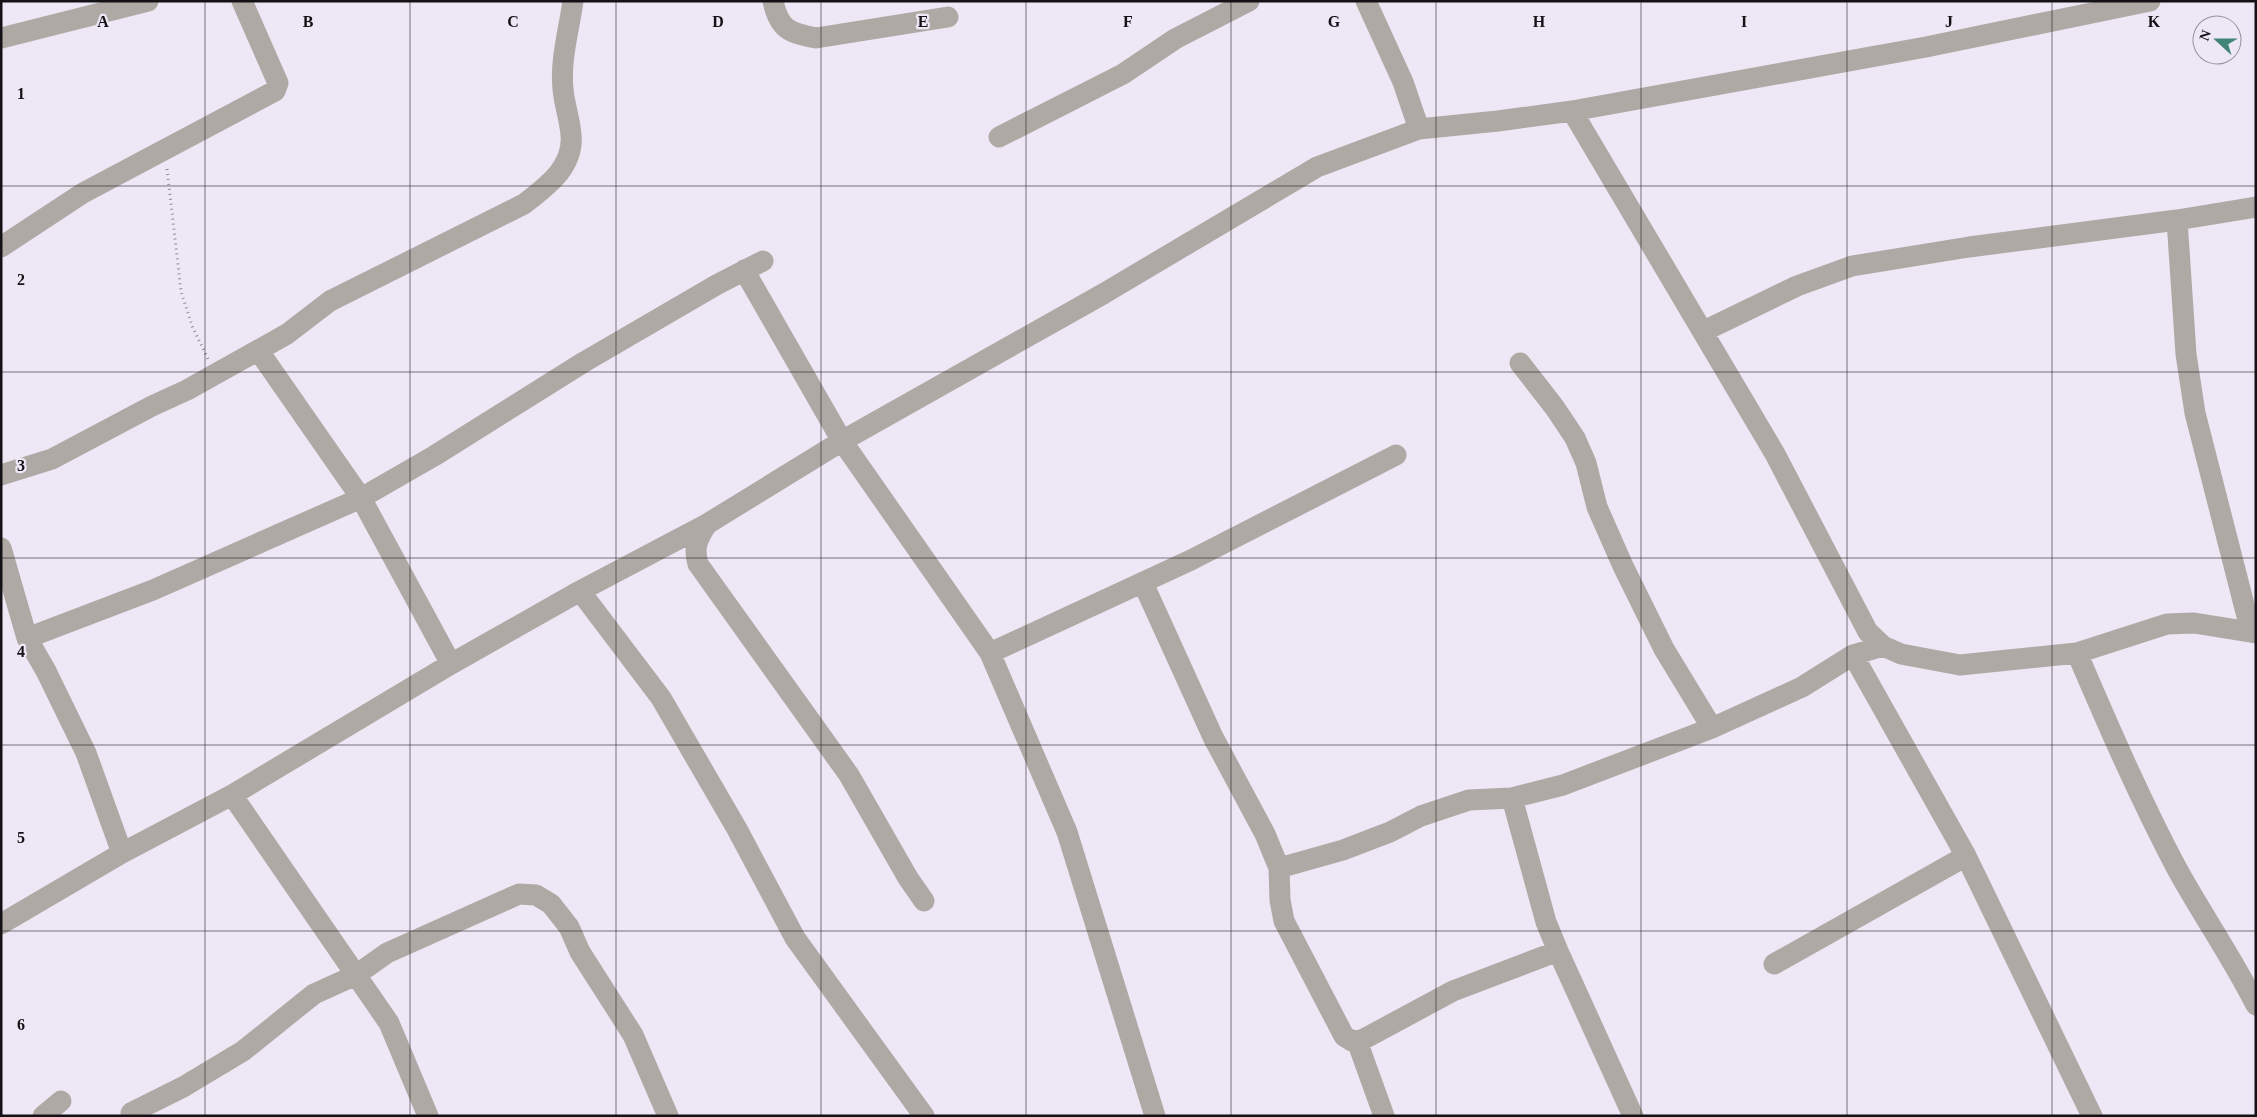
<svg xmlns="http://www.w3.org/2000/svg" width="2257" height="1117" font-family="'Times New Roman',serif">
  <rect width="100%" height="100%" fill="#eee7f5"/>
  <g fill="none" stroke-linecap="round" stroke-linejoin="round">
    <path stroke="#928c97" stroke-width="3" stroke-dasharray="1 4" stroke-linecap="butt" d="M167 169 181 291 192 326 208 359"/>
    <path stroke="#aea9a4" stroke-width="21" d="M773 1C779 29 789 33 816 38L948 17
      M1366 1 1403 82 1419 129
      M1 38 148 1
      M1572 111 1775 454 1868 632 1883 646 1901 654 1960 665 2077 653 2167 624 2194 623 2256 633
      M999 137 1123 74 1175 39 1249 1
      M2177 220 2186 354 2195 413 2251 632
      M1 247 83 193 275 91 278 83 242 1
      M744 270 842 441 990 653 1191 560 1396 455
      M1704 331 1797 286 1852 266 1969 247 2177 220 2256 207
      M258 350 361 498 451 664
      M1520 363 1555 408 1575 438 1586 463 1597 507 1623 566 1664 649 1712 728
      M1 475 52 459 152 406 187 390 287 334 330 301 524 204C547 186 574 167 571 135 570 119 564 104 563 89 560 60 569 30 573 1
      M707 524C698 538 693 547 698 564L849 775 908 878 924 901
      M1 548 27 638 46 671 86 753 122 853
      M1143 583 1213 737 1265 834 1279 868 1343 850 1390 832 1421 816 1469 800 1512 798 1563 785 1712 728 1802 687 1853 655 1883 646
      M580 591 661 698 737 829 795 938 924 1116
      M27 638 153 590 361 498 434 456 584 362 718 284 763 261
      M990 653 1067 832 1155 1116
      M2077 653C2108 725 2139 797 2176 867 2201 913 2232 957 2256 1005
      M1853 655 1966 856 2092 1116
      M232 795 389 1023 428 1116
      M1512 798 1546 922 1558 951 1633 1116
      M1279 868 1280 900 1284 921 1344 1036 1352 1041 1362 1040 1453 991 1558 951
      M1 924 122 853 232 795 451 664 580 591 707 524 842 441 1103 294 1317 167 1419 129 1498 121 1572 111 1926 47 2150 1
      M1774 964 1966 856
      M1357 1041 1384 1116
      M43 1116 61 1101
      M133 1116 131 1113 183 1087 243 1051 314 994 356 975 387 953 519 894 536 895 551 904 569 927 580 952 633 1035 668 1116"/>
  </g>
  <path fill="none" stroke="#151217" stroke-width="1" stroke-opacity="0.55" d="M205 1V1116M410 1V1116M616 1V1116M821 1V1116M1026 1V1116M1231 1V1116M1436 1V1116M1641 1V1116M1847 1V1116M2052 1V1116M1 186H2256M1 372H2256M1 558H2256M1 745H2256M1 931H2256"/>
  <g font-size="16" text-anchor="middle" font-weight="bold" fill="#151217" stroke="#eee7f5" stroke-width="4.5" stroke-linejoin="round" paint-order="stroke">
    <text x="103" y="27">A</text>
    <text x="308" y="27">B</text>
    <text x="513" y="27">C</text>
    <text x="718" y="27">D</text>
    <text x="923" y="27">E</text>
    <text x="1128" y="27">F</text>
    <text x="1334" y="27">G</text>
    <text x="1539" y="27">H</text>
    <text x="1744" y="27">I</text>
    <text x="1949" y="27">J</text>
    <text x="2154" y="27">K</text>
    <text x="21" y="99">1</text>
    <text x="21" y="285">2</text>
    <text x="21" y="471">3</text>
    <text x="21" y="657">4</text>
    <text x="21" y="843">5</text>
    <text x="21" y="1030">6</text>
  </g>
  <rect width="2257" height="1117" fill="none" stroke="#151217" stroke-width="5"/>
  <g transform="translate(2217 40) rotate(291)"><circle r="24" fill="#eee7f5" stroke="#97929c"/>
  <path d="M0-4L9 19L0 12L-9 19Z" fill="#428475"/>
  <text y="-8" font-size="14" font-weight="bold" text-anchor="middle" fill="#151217">N</text>
  </g>
</svg>
